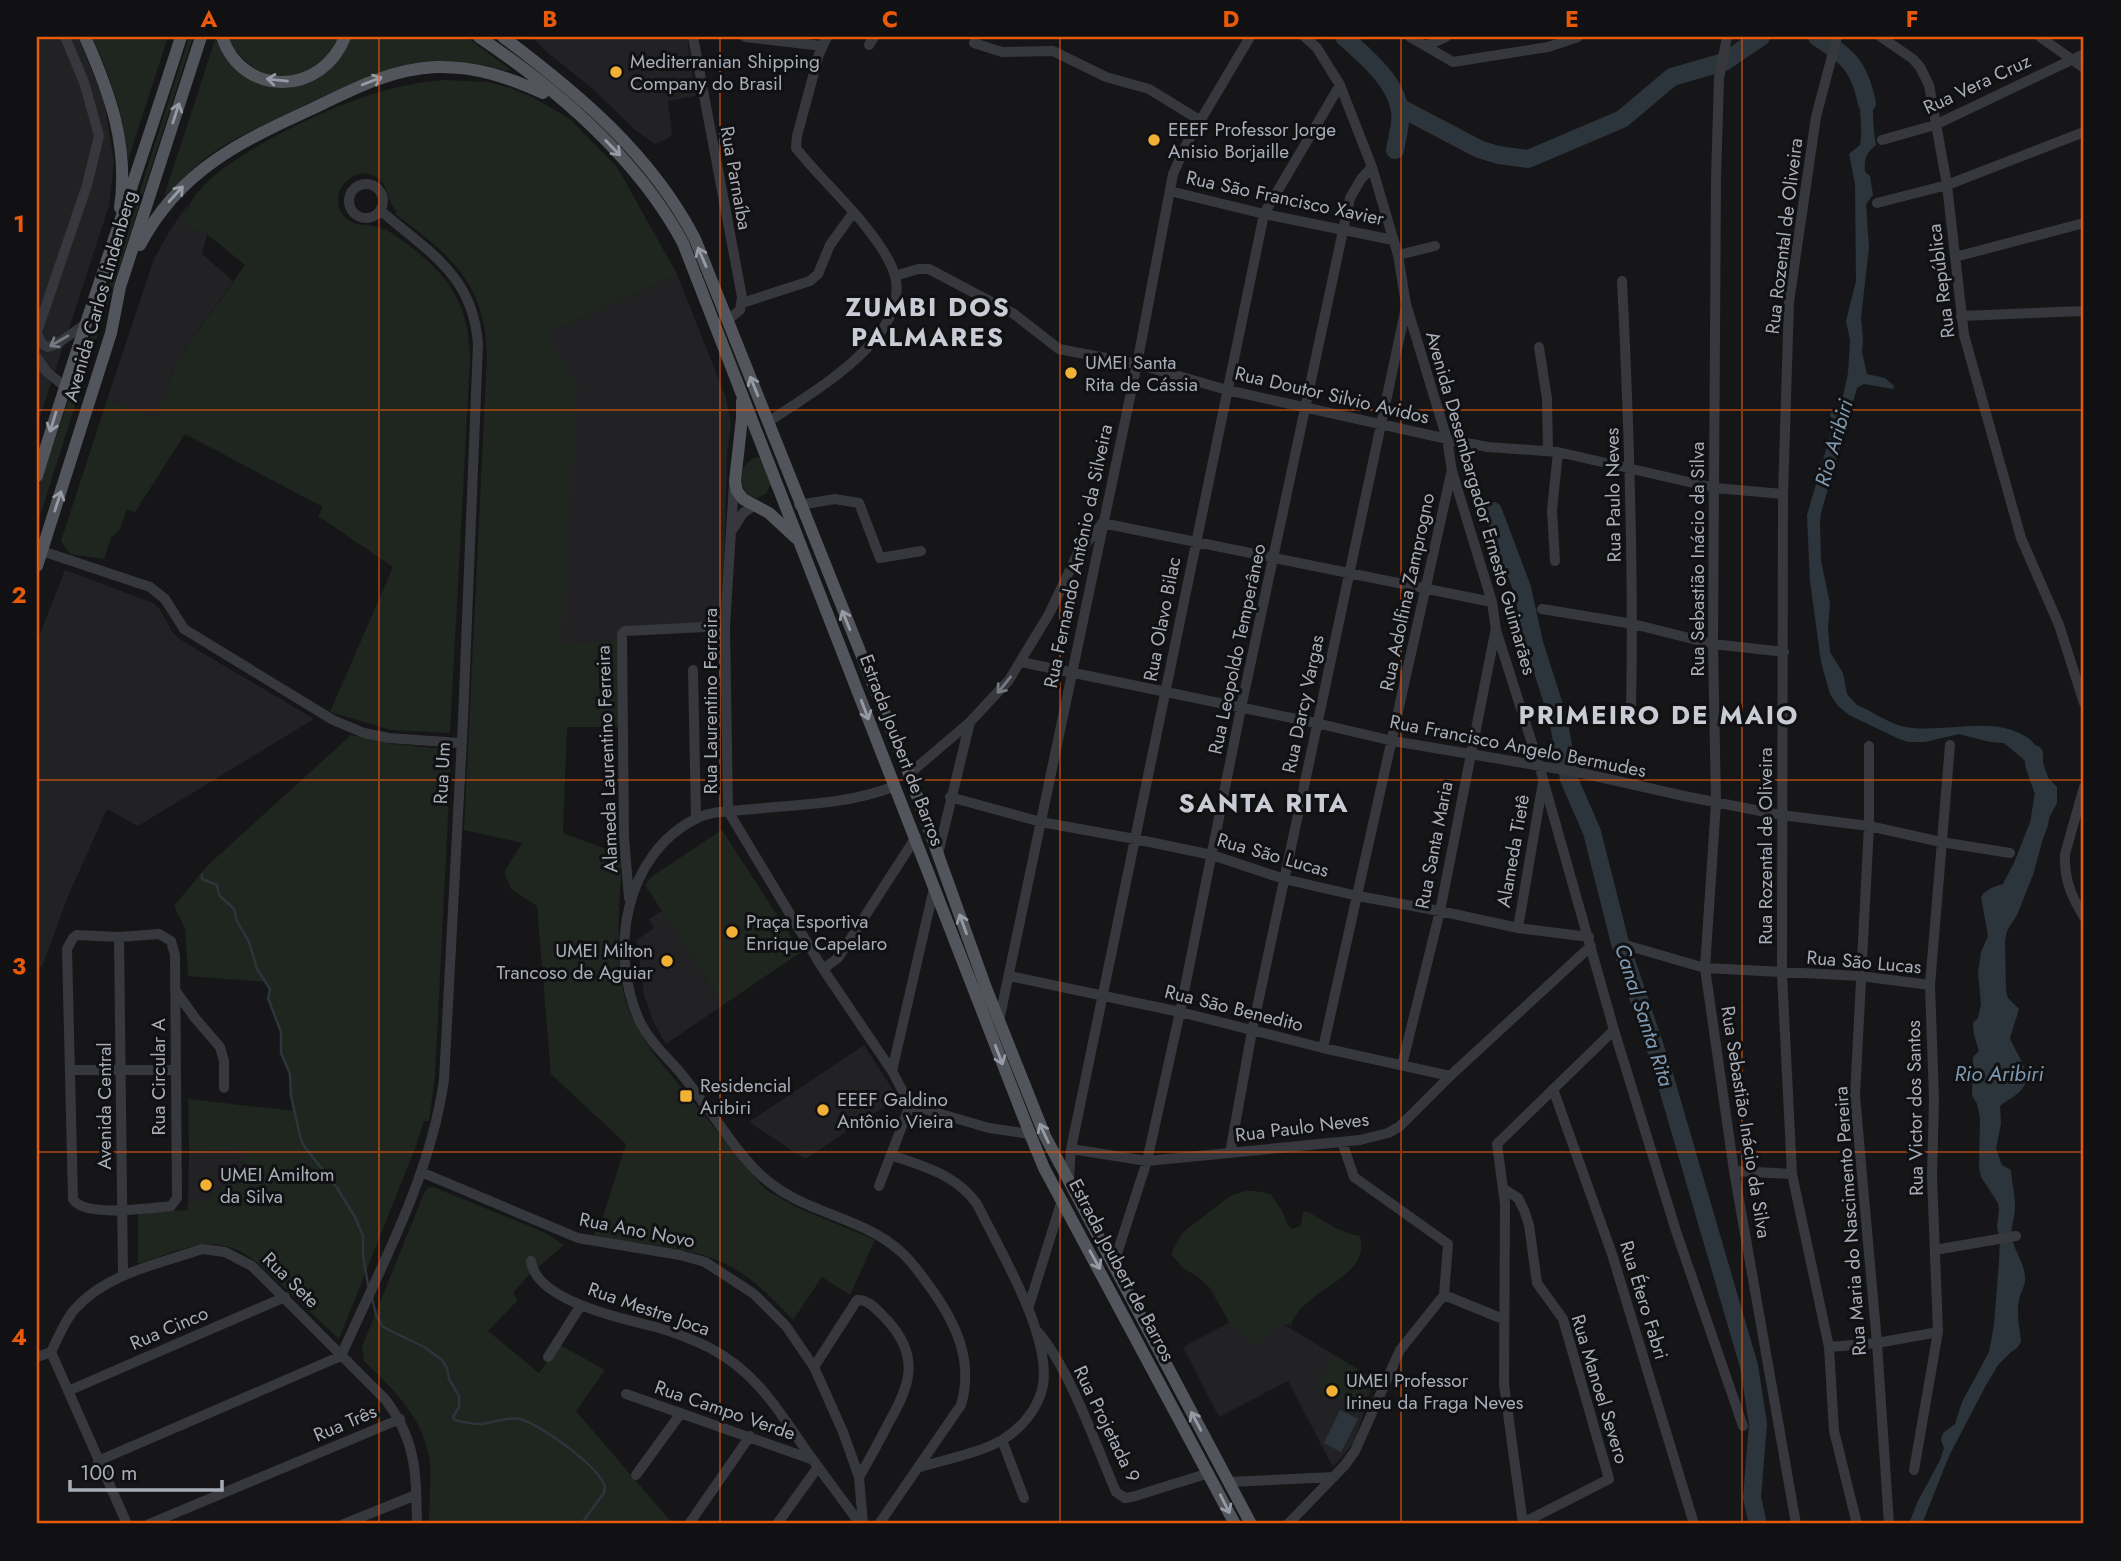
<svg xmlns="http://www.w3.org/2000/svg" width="2121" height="1561" font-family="Jost,sans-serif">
  <rect width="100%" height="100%" fill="#161618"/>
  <path fill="#222225" d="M37 37H78L104 100 114 162 109 206 37 426Z
    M532 37H687L696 96 668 101 672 134 669 138 655 144 635 130 594 90 547 52Z
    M189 203 182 224 207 234 202 254 233 281 177 361 155 418 107 400 154 259 170 230Z
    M677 274 726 398 731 424 727 452 723 620 618 631 617 640 561 644 548 334Z
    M65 570 153 603 159 608 173 633 181 640 314 719 138 826 107 809 66 901 42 967 37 966V642Z
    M662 911 723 1005 666 1044 653 1021 644 995 637 940 654 928 649 919Z
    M864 1045 898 1098 805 1159 749 1122Z
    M244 1150 245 1169 203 1202H188L189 1151Z
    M1257 1308 1374 1379 1354 1443 1333 1467 1288 1381 1219 1417 1183 1347Z"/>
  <path fill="#1e261f" d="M92 37H168L128 160C124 115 111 77 92 37Z
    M189 37H193L37 525V491L124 241Z
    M227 37H466L510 69 508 71C419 46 371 74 293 111 264 125 234 137 208 156 192 168 179 184 164 196L215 40C223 49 227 62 237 71 254 85 284 88 305 84 319 80 332 68 340 57 325 59 318 66 305 72 272 88 242 64 227 37Z
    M444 80 489 82 510 88 532 97 570 119 617 167 677 274 548 334 577 388 561 644 617 640 621 727H567L563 833 622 855C620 900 613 963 627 1005 633 1022 643 1038 653 1053L765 1189 796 1207 875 1240 850 1295 822 1277 793 1320C777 1303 760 1285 740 1272 697 1244 642 1246 593 1235L601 1223 626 1144 551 1074 537 906 511 889 504 872 522 843 464 830 487 356C485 282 450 255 395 214L397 211C386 202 390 187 378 178 352 160 323 199 347 219 357 228 371 222 383 230L384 228C437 264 470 292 470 360L450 733 391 730 330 712 393 567 318 516 323 507 185 434 135 512 127 509 119 531 111 538 104 559 70 554 61 541 107 400 155 418 177 361 245 265 207 234 181 224C186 212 190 201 199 191 215 171 241 156 263 143 319 112 380 85 444 80Z
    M756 457 761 458 771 484 766 494 756 498 747 494C738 481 741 463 756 457Z
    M351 735 392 744 445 749 451 756 435 1076 429 1121H424L416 1146 339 1339 260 1265C217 1228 186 1249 138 1264V1213L187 1210 188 1202H203L244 1169V1150L189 1151 188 1099 295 1111 291 1096 290 1074 281 1053V1032L268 998 270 989 267 982 188 976 185 928 174 906 207 866Z
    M722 830 801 952 723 1005 645 885 651 877Z
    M433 1187 546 1233 564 1245 528 1276 513 1293 518 1300 488 1331 539 1373 560 1345 605 1370 576 1411 673 1524H429C429 1504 431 1484 430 1464 426 1420 394 1390 364 1361L362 1347 424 1193 428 1188Z
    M1246 1191H1255L1271 1194 1282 1211 1288 1225 1293 1229 1301 1225 1303 1212 1306 1211C1323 1220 1339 1233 1360 1236 1372 1279 1303 1288 1291 1325H1280L1273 1328 1257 1346 1231 1326 1210 1288 1197 1276 1183 1268 1171 1254 1182 1233 1230 1196Z
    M1335 1356 1374 1379 1357 1409 1318 1386Z"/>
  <path fill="#2c353c" d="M1865 80 1870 84C1874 104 1872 124 1876 145 1866 153 1864 159 1865 172L1870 176 1873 195 1866 204 1869 247 1861 318 1863 339 1862 352 1867 374 1885 378 1894 386 1893 389 1864 384 1857 388 1821 513 1820 522 1821 560 1830 604 1828 628 1830 652 1843 673 1847 694 1857 705C1872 711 1889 724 1906 727 1944 734 1993 714 2028 738 2041 747 2040 762 2046 775 2049 780 2054 783 2057 787V803L2048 820 2033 875 2017 915 2007 931 2005 940 2006 990 2008 998 2019 1009 2010 1038C2015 1052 2034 1075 2022 1089 2017 1096 2007 1100 2000 1106L2001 1124 1996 1149 2002 1165 2011 1170C2012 1183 2015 1194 2015 1207 2015 1218 2010 1227 2012 1239 2015 1252 2026 1266 2025 1280 2025 1287 2020 1293 2019 1300 2016 1314 2020 1329 2021 1342L2017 1348 2011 1352 1998 1365 1985 1387 1949 1456 1922 1524H1903L1910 1521 1917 1503 1940 1460 1944 1448 1941 1440 1943 1433 1955 1424 1962 1402 1989 1352 1994 1325 1999 1261 2000 1240 1997 1227 1999 1210 1998 1203 1981 1177 1979 1167 1980 1117 1977 1104 1972 1095 1973 1057 1979 1051 1974 1035 1973 1023 1978 1018 1981 1004 1978 972 1981 952 1988 936 1981 897C1986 888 2004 882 2014 884L2020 879 2032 842 2040 828 2048 796 2047 788 2042 779 2022 758 2004 743 1990 742 1959 734 1925 742H1908L1897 738 1849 715 1838 706 1830 694 1821 662 1810 581 1807 515 1830 436 1833 421 1830 415 1832 411 1840 410 1848 373 1850 340 1846 321 1856 281 1855 184 1849 154 1860 145C1864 123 1856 102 1862 81Z
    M1340 1410 1358 1419 1341 1452 1324 1443Z"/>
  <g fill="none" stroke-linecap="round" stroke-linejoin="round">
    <path stroke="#2c353c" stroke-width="2.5" d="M202 874V879L217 885 219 895 234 909 237 921 249 942 257 969 270 989 268 998 281 1032V1053L290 1074 291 1096 300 1136 304 1146 337 1188 355 1217 363 1236V1255L368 1285
      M372 1298 376 1315 383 1327 424 1347 442 1360 447 1368 449 1379 459 1396V1407L453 1417 455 1420C462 1422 474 1424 482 1424 494 1423 507 1416 520 1419 540 1424 600 1467 605 1487L604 1493 581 1524"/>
    <path stroke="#2c353c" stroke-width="18" d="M1344 37C1365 56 1396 81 1400 111 1402 123 1397 138 1395 150
      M1817 37C1849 57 1859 66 1867 103
      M1399 107 1479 149 1498 155 1528 159 1622 119 1672 77 1724 62 1761 37
      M1493 511 1522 588 1534 643 1558 718 1569 779 1592 832 1620 943 1662 1068 1749 1366 1758 1424 1752 1498 1758 1524
      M2002 905 2022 867 2039 824 2044 793 2034 764V754"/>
    <path stroke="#37383d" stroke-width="10" d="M693 37 742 297 740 310 728 320
      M745 37 822 46
      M1305 37 1317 48 1340 85 1372 167 1398 255 1406 304 1447 439 1452 471 1492 602 1496 630 1539 765 1614 1030 1676 1231 1743 1426
      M1410 37 1453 62 1548 47 1578 37
      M1727 37 1719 78 1716 179 1713 644 1716 803 1705 968 1734 1171 1796 1524
      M1837 37 1816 117 1789 302 1783 494 1782 974 1792 1174 1829 1347 1834 1431 1857 1524
      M1881 37 1913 59 1920 67 1929 85 1947 185 1964 335 2021 538 2059 625 2084 703
      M2040 37 2084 68
      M974 43 1002 52 1053 51 1106 77 1149 89 1201 121
      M869 45 874 37
      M1426 46 1446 37
      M1882 140 1935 125 2084 54
      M349 201a17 17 0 1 1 34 0a17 17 0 1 1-34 0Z
      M1170 191 1264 214 1393 240
      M1877 203 1947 185 2084 132
      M1398 255 1435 246
      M1955 257 2084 223
      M895 276 918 269H929L1014 314 1059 349 1137 364 1227 390 1461 442 1488 447 1558 452 1715 488 1783 494
      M1622 281C1629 423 1634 565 1631 708
      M742 303 810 281 818 274 830 245 853 213
      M1961 316 2084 311
      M37 332 87 185 99 136 84 82 65 37
      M37 334 42 344 48 347 57 344 84 325
      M1539 347 1547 399 1548 451
      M37 358 47 372 64 386
      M768 422C811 393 923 331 891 265 870 222 825 185 796 148L797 136 819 54 827 37
      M734 484 725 626 728 811 823 969 892 1071 910 1105 879 1186
      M799 505 835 499 859 503 880 558 921 551
      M1102 523 1492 602
      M733 529 743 513 755 505
      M42 551 150 587 165 599 184 629 333 720 364 733 389 738 460 743
      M1555 561 1552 510 1558 452
      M1542 609 1633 624 1713 644 1784 652
      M1021 662 1316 723 1393 741 1577 772 1684 796 1781 815 1869 826 1941 842 2010 853
      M693 670 696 819
      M1869 746V826L1855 1096 1877 1343 1889 1524
      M909 774 970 722 1009 680 1049 614 1078 553 1101 525
      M2084 787 2065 854C2064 879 2071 896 2084 917
      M950 797 1041 822 1135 839 1212 855 1284 879 1358 896 1440 911 1518 928 1589 937
      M938 854 970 722
      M629 898 624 837 622 634 625 631 725 626
      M1518 928 1543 782
      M159 934 171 941 175 955 177 1198 171 1206C150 1208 84 1218 73 1199L67 949 73 938 77 935 119 937Z
      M119 937 123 1276
      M1629 946 1705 968 1860 976 1930 985
      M823 969 838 958 916 837
      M1009 976 1180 1012 1323 1048 1450 1076
      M175 990 195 1018 220 1047 224 1061V1088
      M999 1021 1137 364 1173 174 1187 143 1250 37
      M1323 1048 1451 474
      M1402 1065 1440 911 1495 633
      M71 1070H175
      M892 1071 934 888
      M1553 1089 1612 1254 1694 1524
      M910 1105 989 1128 1030 1134
      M1071 1149 1147 1161 1360 1140 1388 1133 1399 1127 1450 1076 1591 946
      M1230 1153 1252 1031 1406 307
      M891 1155C924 1167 956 1174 977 1204 1000 1251 1051 1334 1043 1385 1039 1408 1021 1429 1002 1440 977 1454 947 1459 920 1467
      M1734 1171 1792 1174
      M421 1172 578 1238 680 1255 705 1262 754 1294 786 1326 814 1367 843 1432 859 1477 863 1524
      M1069 1178 1071 1149 1264 214 1340 85
      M1504 1189 1518 1198 1524 1210 1529 1225 1537 1283 1563 1319 1609 1479 1523 1523
      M1935 1250 2016 1236
      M531 1261C536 1301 623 1319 656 1327 673 1332 694 1340 710 1348 760 1374 782 1417 813 1460 829 1482 845 1503 860 1524
      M1113 1266 1147 1161 1180 1012 1241 708 1350 198 1361 179 1372 167
      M1444 1295 1503 1319
      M1028 1309 1062 1200
      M1038 1332C1070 1369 1096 1446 1116 1492L1125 1498 1132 1497 1209 1473
      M1829 1347 1877 1343 1938 1332
      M51 1352C58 1338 65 1320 75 1309 107 1273 159 1264 202 1249L225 1252 252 1266 385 1399C417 1441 416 1474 417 1524
      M51 1352 127 1524
      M37 1357 51 1352
      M548 1357 581 1305
      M814 1367 857 1300C869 1299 879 1312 887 1320 921 1357 910 1386 888 1424 879 1442 869 1460 859 1477
      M68 1391 285 1297
      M626 1394 811 1459
      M1002 1440 1024 1498
      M98 1461 341 1356C381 1266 430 1178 444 1080L463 720 478 344C473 274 428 252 380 210
      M1914 1470 1938 1332 1932 1176 1934 1099 1930 985 1950 745
      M636 1475 681 1413
      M1229 1482 1334 1477
      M149 1524 400 1419
      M344 1524 416 1495
      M689 1524 750 1436
      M777 1524 818 1467
      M879 1524 961 1405C974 1361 956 1323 930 1287 921 1275 912 1261 900 1251 865 1219 811 1214 773 1185 745 1165 726 1132 705 1105 697 1094 688 1082 679 1071 665 1055 650 1042 640 1022 608 953 624 854 697 818 714 810 736 811 754 809 802 804 850 804 895 786
      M1288 1524 1345 1465 1355 1451 1400 1350 1444 1295 1448 1244 1354 1177 1342 1142
      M1523 1524 1504 1384 1505 1204 1497 1144 1614 1030"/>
    <path stroke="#53555c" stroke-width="12" d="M85 37C110 93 129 146 120 208
      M222 37C243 98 322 96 345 37
      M479 37C558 90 638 159 683 243L1030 1134 1044 1168 1235 1524
      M503 37C579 94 651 154 695 239L909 774 986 988 1045 1136 1251 1524
      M140 245C180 169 242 141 316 107 355 88 392 69 436 67 475 66 508 77 543 93
      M742 401V418L735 481 737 491 743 499 769 513 796 538
      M37 476C82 329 134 184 181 37
      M37 566 111 333 120 287 201 37"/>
  </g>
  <defs><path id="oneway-shaft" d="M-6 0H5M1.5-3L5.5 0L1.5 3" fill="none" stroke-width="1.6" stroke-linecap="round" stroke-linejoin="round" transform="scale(1.75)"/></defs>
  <g stroke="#979ba6">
    <use href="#oneway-shaft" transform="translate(277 80) rotate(-174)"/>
    <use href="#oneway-shaft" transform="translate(372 81) rotate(-21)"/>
    <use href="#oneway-shaft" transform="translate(176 113) rotate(-72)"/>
    <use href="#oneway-shaft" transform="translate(613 148) rotate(46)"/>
    <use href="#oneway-shaft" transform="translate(176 194) rotate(-48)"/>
    <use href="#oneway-shaft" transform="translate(702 257) rotate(-113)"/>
    <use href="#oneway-shaft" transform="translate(754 386) rotate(-112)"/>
    <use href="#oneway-shaft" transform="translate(53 422) rotate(107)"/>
    <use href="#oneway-shaft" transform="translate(58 501) rotate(-72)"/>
    <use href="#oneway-shaft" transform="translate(846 620) rotate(-112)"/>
    <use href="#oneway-shaft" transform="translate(865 710) rotate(69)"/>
    <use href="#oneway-shaft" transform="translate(963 924) rotate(-110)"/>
    <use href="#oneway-shaft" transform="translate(999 1055) rotate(69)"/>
    <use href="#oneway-shaft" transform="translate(1044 1133) rotate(-115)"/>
    <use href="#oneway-shaft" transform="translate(1095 1260) rotate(61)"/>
    <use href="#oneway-shaft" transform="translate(1196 1421) rotate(-118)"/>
    <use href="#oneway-shaft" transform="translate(1225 1504) rotate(63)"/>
  </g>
  <g stroke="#757881">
    <use href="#oneway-shaft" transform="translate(59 341) rotate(150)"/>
    <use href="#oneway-shaft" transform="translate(1004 685) rotate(129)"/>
  </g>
  <path fill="none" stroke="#e8590c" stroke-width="2" stroke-opacity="0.55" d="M379 37V1524M720 37V1524M1060 37V1524M1401 37V1524M1742 37V1524M37 410H2084M37 780H2084M37 1152H2084"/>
  <g fill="#f2b134" stroke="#111113" stroke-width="2.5">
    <circle cx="616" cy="72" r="7"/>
    <circle cx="1154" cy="140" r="7"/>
    <circle cx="1071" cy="373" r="7"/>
    <circle cx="732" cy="932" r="7"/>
    <circle cx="667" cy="961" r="7"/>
    <rect x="679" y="1089" width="14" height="14" rx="3.5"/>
    <circle cx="823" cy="1110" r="7"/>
    <circle cx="206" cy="1185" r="7"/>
    <circle cx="1332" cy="1391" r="7"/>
  </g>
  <g text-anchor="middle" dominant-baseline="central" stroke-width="6" stroke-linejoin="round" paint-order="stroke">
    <g font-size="19" fill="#a8adb8" stroke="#111113" text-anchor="start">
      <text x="630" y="61">Mediterranian Shipping<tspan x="630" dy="22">Company do Brasil</tspan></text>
      <text x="1168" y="129">EEEF Professor Jorge<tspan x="1168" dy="22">Anisio Borjaille</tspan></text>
      <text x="1085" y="362">UMEI Santa<tspan x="1085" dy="22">Rita de Cássia</tspan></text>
      <text x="746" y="921">Praça Esportiva<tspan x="746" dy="22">Enrique Capelaro</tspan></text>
      <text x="653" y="950" text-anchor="end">UMEI Milton<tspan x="653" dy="22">Trancoso de Aguiar</tspan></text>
      <text x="700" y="1085">Residencial<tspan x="700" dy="22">Aribiri</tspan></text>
      <text x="837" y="1099">EEEF Galdino<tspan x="837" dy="22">Antônio Vieira</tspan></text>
      <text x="220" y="1174">UMEI Amiltom<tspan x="220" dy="22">da Silva</tspan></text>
      <text x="1346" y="1380">UMEI Professor<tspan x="1346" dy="22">Irineu da Fraga Neves</tspan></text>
    </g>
    <g font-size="19" fill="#a8adb8" stroke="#111113">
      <text transform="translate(1977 84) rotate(-25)">Rua Vera Cruz</text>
      <text transform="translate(736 178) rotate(80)">Rua Parnaíba</text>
      <text transform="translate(1285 198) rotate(12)">Rua São Francisco Xavier</text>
      <text transform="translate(1784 236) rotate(-83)">Rua Rozental de Oliveira</text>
      <text transform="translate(1941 281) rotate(-97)">Rua República</text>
      <text transform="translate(100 296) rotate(-74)">Avenida Carlos Lindenberg</text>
      <text transform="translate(1332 395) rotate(13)">Rua Doutor Silvio Avidos</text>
      <text transform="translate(1613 495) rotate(-91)">Rua Paulo Neves</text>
      <text transform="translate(1481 503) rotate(74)">Avenida Desembargador Ernesto Guimarães</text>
      <text transform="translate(1078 556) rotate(-78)">Rua Fernando Antônio da Silveira</text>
      <text transform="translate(1697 559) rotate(-90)">Rua Sebastião Inácio da Silva</text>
      <text transform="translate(1407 592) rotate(-78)">Rua Adolfina Zamprogno</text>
      <text transform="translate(1162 619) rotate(-79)">Rua Olavo Bilac</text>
      <text transform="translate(1237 649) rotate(-78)">Rua Leopoldo Temperâneo</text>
      <text transform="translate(710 701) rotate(-90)">Rua Laurentino Ferreira</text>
      <text transform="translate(1303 704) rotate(-78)">Rua Darcy Vargas</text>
      <text transform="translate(1518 746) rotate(11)">Rua Francisco Angelo Bermudes</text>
      <text transform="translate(902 750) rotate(69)">Estrada Joubert de Barros</text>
      <text transform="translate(607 759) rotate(-92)">Alameda Laurentino Ferreira</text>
      <text transform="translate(442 773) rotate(-87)">Rua Um</text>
      <text transform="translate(1434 845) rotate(-79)">Rua Santa Maria</text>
      <text transform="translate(1765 846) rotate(-90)">Rua Rozental de Oliveira</text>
      <text transform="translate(1513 851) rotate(-80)">Alameda Tietê</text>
      <text transform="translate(1273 855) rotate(16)">Rua São Lucas</text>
      <text transform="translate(1864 962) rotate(5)">Rua São Lucas</text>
      <text transform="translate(1234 1008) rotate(14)">Rua São Benedito</text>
      <text transform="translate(158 1077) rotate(-90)">Rua Circular A</text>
      <text transform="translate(104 1106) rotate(-90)">Avenida Central</text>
      <text transform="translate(1915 1108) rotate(-91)">Rua Victor dos Santos</text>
      <text transform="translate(1746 1122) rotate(81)">Rua Sebastião Inácio da Silva</text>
      <text transform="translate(1302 1127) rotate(-7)">Rua Paulo Neves</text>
      <text transform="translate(1850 1221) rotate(-94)">Rua Maria do Nascimento Pereira</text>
      <text transform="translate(637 1230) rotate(11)">Rua Ano Novo</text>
      <text transform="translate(1122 1270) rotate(62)">Estrada Joubert de Barros</text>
      <text transform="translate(291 1280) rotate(44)">Rua Sete</text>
      <text transform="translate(1644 1300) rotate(73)">Rua Étero Fabri</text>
      <text transform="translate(649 1309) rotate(19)">Rua Mestre Joca</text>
      <text transform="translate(169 1328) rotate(-23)">Rua Cinco</text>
      <text transform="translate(1600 1389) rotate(73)">Rua Manoel Severo</text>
      <text transform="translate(725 1410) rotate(19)">Rua Campo Verde</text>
      <text transform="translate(345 1423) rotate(-23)">Rua Três</text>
      <text transform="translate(1107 1424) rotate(64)">Rua Projetada 9</text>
    </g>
    <g font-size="21" font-style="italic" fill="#7f9bb3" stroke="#111113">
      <text transform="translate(1834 443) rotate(-74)">Rio Aribiri</text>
      <text transform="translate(1644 1015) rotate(72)">Canal Santa Rita</text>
      <text x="1999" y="1074">Rio Aribiri</text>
    </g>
    <g font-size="26" font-weight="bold" letter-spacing="2" fill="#c9ccd4" stroke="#111113">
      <text x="928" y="307">ZUMBI DOS<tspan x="928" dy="30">PALMARES</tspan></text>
      <text x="1659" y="715">PRIMEIRO DE MAIO</text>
      <text x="1264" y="803">SANTA RITA</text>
    </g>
  </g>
  <rect width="2121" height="1561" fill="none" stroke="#111113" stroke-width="77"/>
  <path d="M70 1480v10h152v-10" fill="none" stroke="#a8adb8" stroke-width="3.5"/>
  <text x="80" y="1480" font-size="21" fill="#a8adb8" stroke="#111113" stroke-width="5" paint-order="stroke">100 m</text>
  <rect x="38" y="38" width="2044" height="1484" fill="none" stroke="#e8590c" stroke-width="2.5"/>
  <g font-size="23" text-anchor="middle" font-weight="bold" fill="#e8590c">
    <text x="209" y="27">A</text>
    <text x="550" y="27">B</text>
    <text x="890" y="27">C</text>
    <text x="1231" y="27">D</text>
    <text x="1572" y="27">E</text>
    <text x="1912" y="27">F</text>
    <text x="19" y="232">1</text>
    <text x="19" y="603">2</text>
    <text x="19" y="974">3</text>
    <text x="19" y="1345">4</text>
  </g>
</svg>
